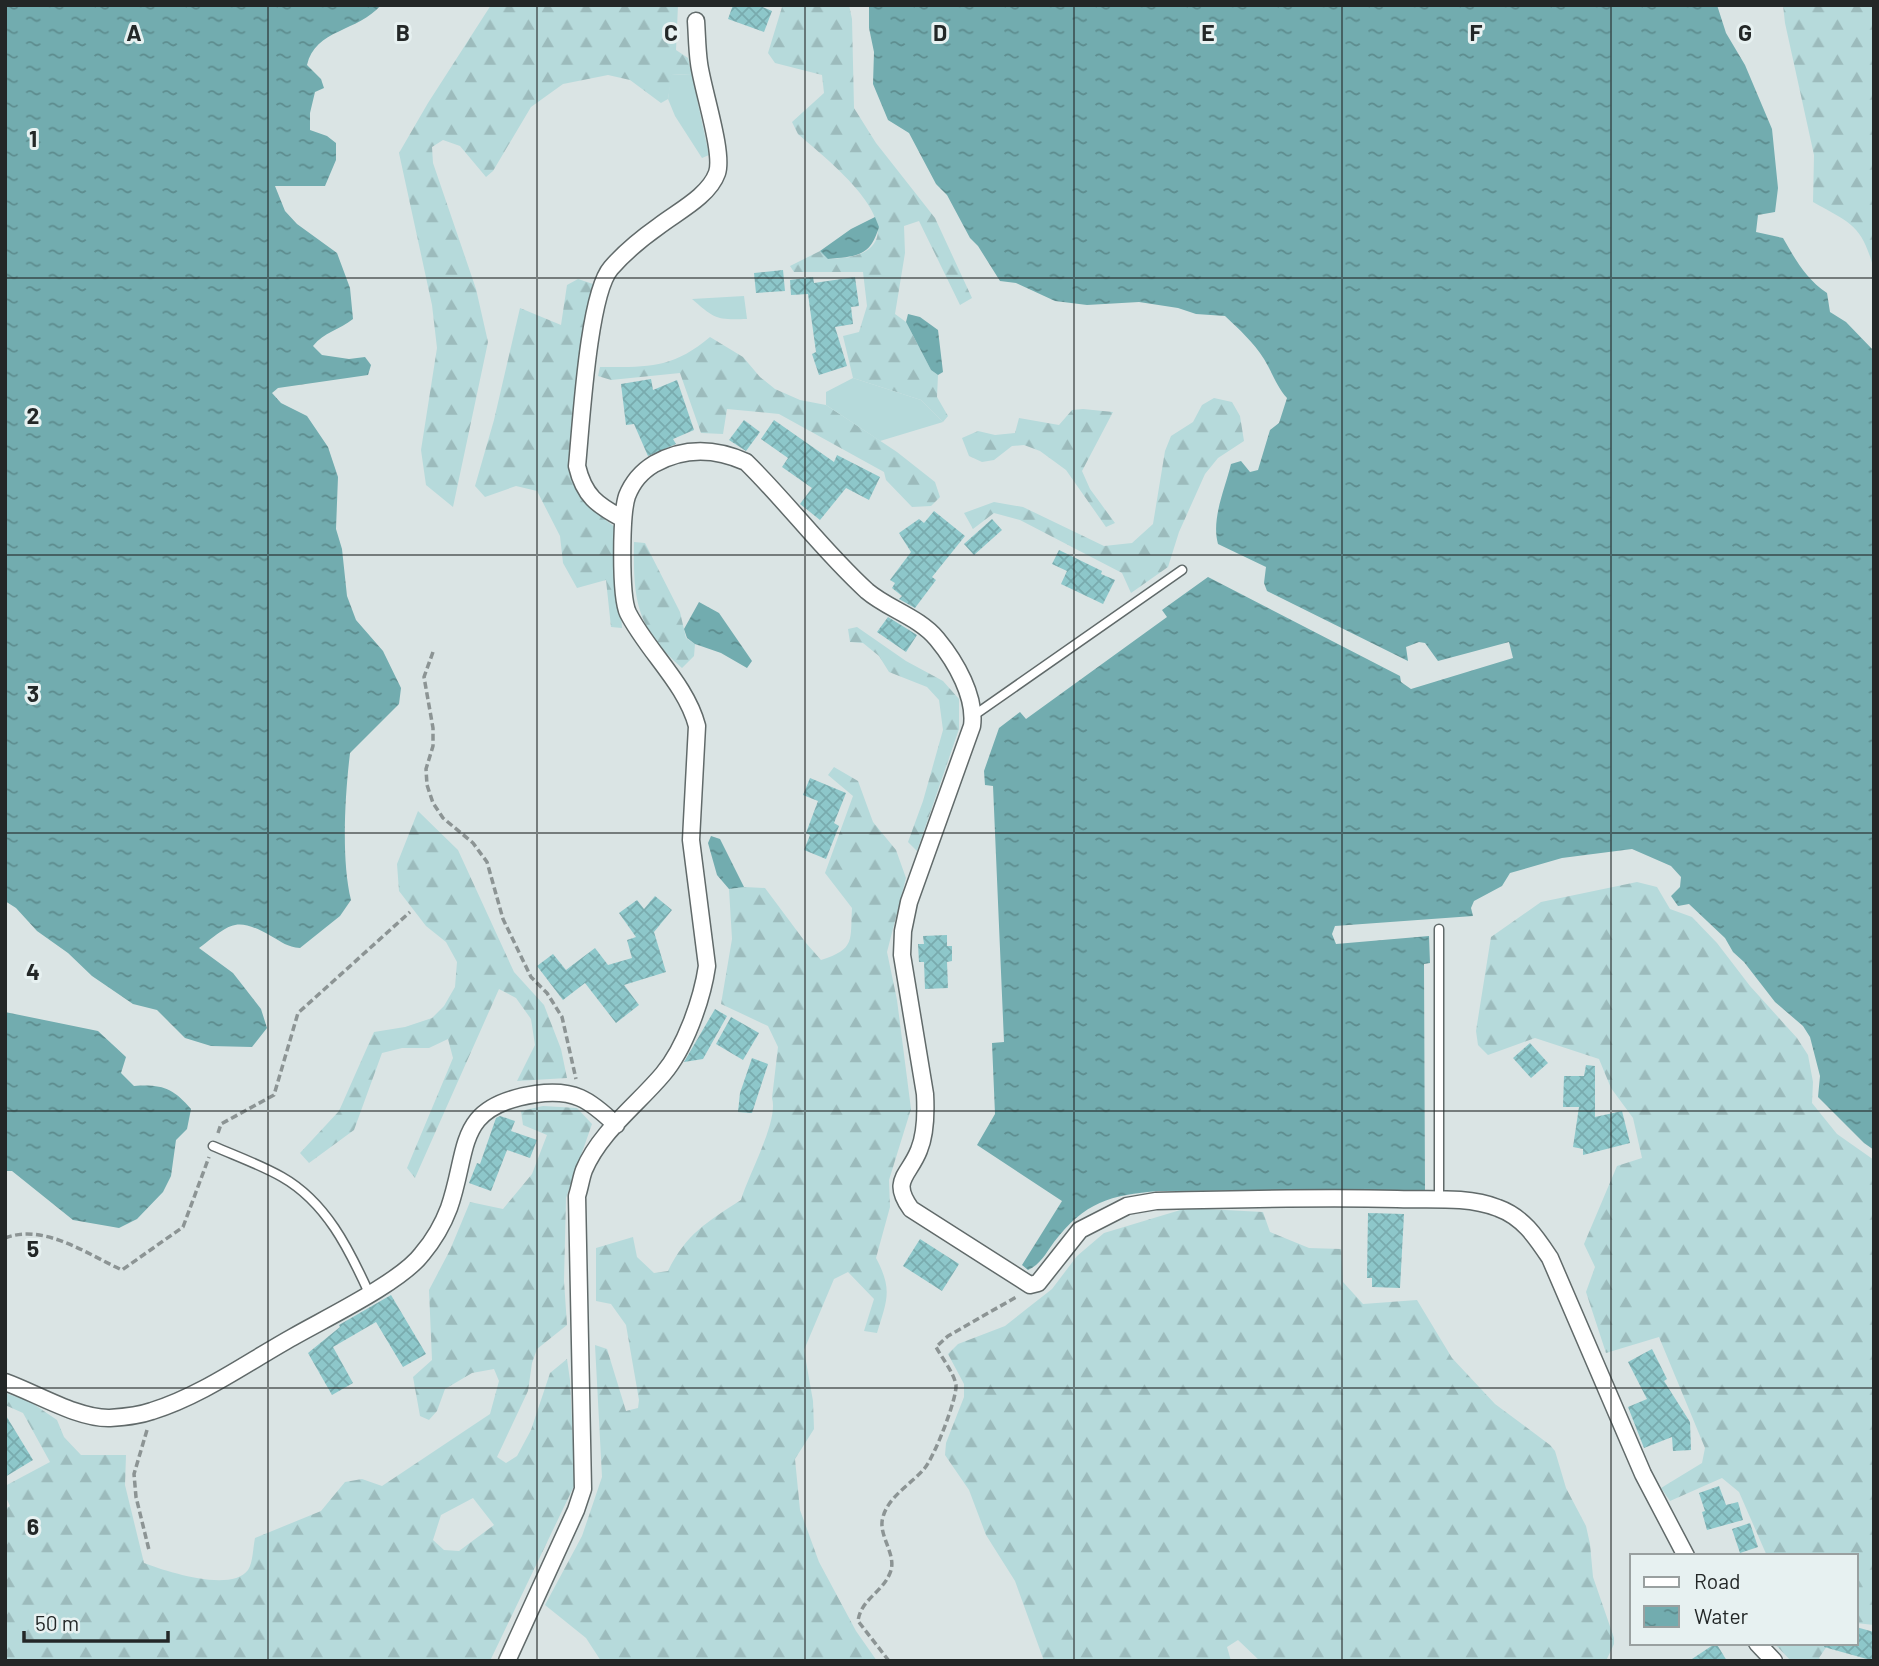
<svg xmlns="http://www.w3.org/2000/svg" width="1879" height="1666" font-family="Barlow,sans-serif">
  <defs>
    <pattern id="forest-firs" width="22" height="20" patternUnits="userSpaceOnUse" patternTransform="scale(1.75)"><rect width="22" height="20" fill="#b6dadb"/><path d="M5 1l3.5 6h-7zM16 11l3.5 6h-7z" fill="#9cbbbc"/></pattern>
    <pattern id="water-ripples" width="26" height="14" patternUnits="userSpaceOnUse" patternTransform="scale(1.75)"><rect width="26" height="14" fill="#72acaf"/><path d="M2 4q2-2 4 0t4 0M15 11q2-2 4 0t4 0" fill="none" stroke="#5d8c8e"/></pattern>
    <pattern id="building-cross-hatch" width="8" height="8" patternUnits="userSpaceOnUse" patternTransform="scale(1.75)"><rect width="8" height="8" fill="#8dc7ca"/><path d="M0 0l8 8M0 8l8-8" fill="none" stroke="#79abae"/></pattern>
  </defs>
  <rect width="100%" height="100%" fill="#dae4e4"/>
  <path fill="url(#forest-firs)" fill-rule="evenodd" d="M491 5H678L676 50 688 58 692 75 672 74 668 99 661 103 630 80 608 75 563 84 531 107 493 171 486 177 460 146 443 140 432 147 433 163 476 289 488 342 453 507 426 485 421 450 437 348 432 305 399 153 428 103Z
    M780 5H849L852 19 854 108 876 143 935 218 972 298 960 305 919 221 904 226 905 253 895 314 906 322 931 370 938 375 937 397 948 416 943 422 921 400 853 378 843 336 859 332 867 306 863 272H794L790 266 820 251 829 259C841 258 855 258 866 251 910 222 819 153 798 134L792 122 824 93 822 75 775 63 768 53 782 7Z
    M1783 5H1874V270C1862 225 1852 224 1813 202L1814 155 1785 23Z
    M578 279 593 284 569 456C570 494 586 505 615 527L622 628 611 627 606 580 577 588 563 563 560 536 537 491 516 486 485 497 475 486 494 420 520 308 561 325 567 285Z
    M710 337 743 357 760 377 775 389 800 400 826 405 897 452 935 482 940 497 931 506 912 507 886 480 884 472 779 414 727 409 723 434 701 433 680 373 611 380 598 376 600 367C648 367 672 369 710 337Z
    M1214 398 1232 402 1240 416 1244 441 1218 458 1205 474 1179 532 1168 567 1131 593 1122 573 1020 520 994 513 973 529 964 513 994 502 1023 507 1104 546 1132 543 1153 524 1165 451 1171 436 1193 422 1202 405Z
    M1083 409 1113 412 1082 471 1090 489 1115 523 1106 527 1066 470 1040 451 1024 445 1012 446 994 460 982 462 969 456 962 438 978 431 995 435 1015 433 1019 418 1059 425 1072 410Z
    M634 542 645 543 680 612 686 638 695 644 694 656 682 668C636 628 633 600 634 542Z
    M857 627 906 661 943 681 959 699V729L917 851 908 842 923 801 943 730 939 700 927 687 889 672 879 656 863 643 850 642 848 629Z
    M834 767 858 781 873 822 896 850 906 878 887 952 897 1000 911 1109 889 1180 890 1207 876 1258C893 1290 887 1300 877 1333L864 1331 874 1299 848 1272 834 1279 804 1350 813 1401 814 1429 795 1459 800 1510 819 1562 856 1631 877 1661H601L586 1638 545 1605 582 1536 602 1477 595 1345 607 1349 626 1411 638 1408 639 1400 626 1325 611 1304 596 1301V1248L633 1237 637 1257 654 1273 668 1271C686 1234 707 1222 741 1200 748 1175 779 1121 772 1098L778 1047 768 1026 721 1004 732 939 729 889 744 887 765 888 806 943 821 960C856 949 850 940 852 908L825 873 853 796 828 775Z
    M418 811 458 850 514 972 544 1005 561 1049 567 1078 517 1081 535 1045 531 1019 516 998 499 989 415 1178 407 1168 453 1058 448 1039 429 1048H402L382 1053 354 1130 309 1163 300 1153 339 1111 374 1032 405 1027 432 1018 444 1006 455 987 457 962 446 942 426 926 399 891 397 864Z
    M1637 882 1657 887 1670 909 1692 917 1717 943 1750 986 1797 1038 1808 1055 1813 1082 1812 1103 1837 1134 1874 1160V1625L1856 1623V1556H1767L1739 1492 1722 1478 1670 1501 1661 1488 1702 1463 1705 1448 1659 1337 1606 1353 1586 1292 1595 1267 1584 1244 1617 1166 1642 1158 1633 1118 1611 1088 1599 1059 1535 1038 1488 1055 1478 1045 1476 1031 1491 937 1541 902Z
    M543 1106 577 1108 592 1124 566 1198 564 1281 567 1325 537 1349 532 1363 528 1391 497 1457 506 1463 517 1456 531 1430 550 1373 567 1359 570 1380 575 1484 490 1661H5V1509L10 1506 5 1495V1486L50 1462 23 1413 5 1405V1393L29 1401 57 1420 64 1437 81 1455H126L125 1485 144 1563C165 1571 231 1593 248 1570 253 1563 253 1547 255 1538L321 1511 345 1482 362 1479 382 1486 490 1414 499 1381 494 1369 472 1373 445 1389 437 1411 429 1420 420 1416 413 1377 432 1360 429 1290 450 1250 470 1202 503 1209 532 1174 547 1135 523 1125 521 1111ZM473 1498 494 1525 459 1551 444 1550 433 1540 441 1515Z
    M1187 1208 1263 1212 1270 1232 1309 1248 1341 1249 1343 1282 1363 1304 1417 1300 1452 1358 1495 1404 1550 1445 1555 1451 1566 1488 1586 1526 1590 1544 1593 1577 1614 1638V1644L1606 1661H1260L1238 1640 1227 1647 1231 1661H1044L1015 1581 986 1535 969 1490 945 1455 946 1443 964 1397V1384L948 1354 958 1344 1005 1326 1029 1307 1052 1289 1077 1256 1104 1233Z
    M1774 1643H1829L1819 1658 1822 1661H1791Z"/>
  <path fill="#b6dadb" d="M671 74 692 75 709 155 702 158 675 116 668 99Z
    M744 296 747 319C716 320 715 319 692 299Z
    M853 378 921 400 943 422 880 441 826 405V392Z"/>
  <path fill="url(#water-ripples)" d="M5 5H381C358 32 315 29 307 65L321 79 324 88 315 92 310 113V130L327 136 336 143V160L325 186H275L285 211 297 224 337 253 350 288 353 319C339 330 324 332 313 346L322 355 349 359 365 357 371 365 368 375 278 388 272 393 281 403 307 416 328 447 338 477 336 529 342 549 347 596 356 620 383 651 401 688 399 704 350 753C345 795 341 859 351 900L340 916 300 948C287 947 282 942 271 936 234 915 230 925 199 948L233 973 261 1009 267 1028 252 1047 211 1046 185 1038 157 1010 133 1004 92 976 68 953 37 931 16 908 5 901Z
    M869 5H1717L1726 33 1745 65 1772 129 1778 188 1775 212 1758 215 1756 232 1783 238C1795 259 1806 279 1827 293L1830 312 1846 322 1874 351V1150L1864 1143 1818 1097 1820 1076 1810 1037 1803 1026 1775 1002 1744 962 1733 952 1725 938 1689 904 1678 906 1671 896 1680 887 1681 877 1671 866 1632 849 1562 858 1510 873 1502 886 1474 901 1471 908 1473 916 1335 926 1332 934 1336 944 1429 936 1430 963 1424 964 1425 1190 1159 1191C1110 1195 1085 1202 1054 1242 1046 1253 1040 1265 1028 1270L1022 1265 1062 1201 977 1145 995 1114 992 1043 1004 1042 993 786 985 785 984 771 999 728 1020 712 1026 719 1167 617 1162 610 1208 577 1400 676 1401 682 1411 689 1513 658 1509 642 1438 661 1425 643 1419 642 1406 647 1408 661 1267 591 1264 583 1266 567 1218 544C1211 519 1225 489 1231 464L1241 461 1250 472 1258 470 1270 430 1279 423 1287 398C1277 387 1272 372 1264 359 1254 343 1239 329 1225 316L1196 314 1178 308 1139 302 1087 305 1055 301 1016 283 1000 281 978 246 970 238 947 195 936 184 909 133 888 120 873 84 874 52 869 28Z
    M875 217 879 227C870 257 857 256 828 259L820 251 851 229Z
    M908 314 920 317 938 330 943 372 938 375 931 370 906 322Z
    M699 602 719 613 752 661 747 668 721 653 695 644 687 638 684 629Z
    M711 836 720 839 744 887 729 889 717 875 708 843Z
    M5 1012 98 1031 126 1057 121 1073 134 1086C162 1084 173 1088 191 1109L187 1129 176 1140 171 1176 163 1192 137 1219 119 1228 73 1220 12 1171H5Z"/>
  <path fill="url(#building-cross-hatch)" d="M733 5H758L772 11 764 32 728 19Z
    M783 270 785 291 756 293 754 273Z
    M813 277 814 283 855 277 859 306 851 307 853 324 835 327 847 366 819 375 812 354 816 352 808 294 791 295 790 280Z
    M651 379 653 390 677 380 694 430 673 439 676 444 648 456 634 424 626 425 621 384Z
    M744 420 760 432 746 451 729 440Z
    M774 420 834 462 837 455 880 477 869 500 846 488 820 520 800 504 812 488 782 467 788 458 761 439Z
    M934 511 965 536 932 577 936 580 915 608 899 599 902 596 892 588 895 583 890 580 911 552 899 533 919 519 924 523Z
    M992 519 1002 530 974 555 964 544Z
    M1059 550 1102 571 1101 574 1115 580 1103 604 1061 584 1067 571 1052 564Z
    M888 617 917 635 906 652 877 632Z
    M810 778 846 793 834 823 839 826 826 859 804 850 810 835 806 833 818 801 803 795Z
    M655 896 672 910 654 932 666 972 624 985 639 1005 616 1023 585 983 563 1000 537 966 553 954 566 970 595 948 608 965 632 958 627 940 636 937 619 913 637 900 644 909Z
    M947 935V946H952V961L947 962 948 988 925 989 924 962H919L918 944H924L923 936Z
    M715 1009 727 1016 703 1059 684 1062Z
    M731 1017 759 1033 743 1060 716 1044Z
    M1530 1043 1548 1063 1531 1078 1513 1058Z
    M752 1058 768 1064 752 1113 738 1112 740 1093Z
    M1586 1065 1595 1066V1117L1622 1111 1630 1143 1583 1155V1149L1573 1147 1579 1107H1563L1564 1076H1584Z
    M500 1116 515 1121 511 1131 537 1140 530 1158 507 1150 491 1191 469 1183 477 1163 480 1164 496 1118Z
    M1368 1213 1404 1214 1400 1288 1372 1287V1278H1367Z
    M920 1239 959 1264 942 1291 903 1266Z
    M391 1295 426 1354 403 1367 376 1322 333 1347 353 1383 332 1395 308 1353 340 1327 339 1325Z
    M1652 1349 1667 1379 1664 1381 1690 1422 1691 1450 1673 1451 1672 1437 1644 1448 1628 1407 1647 1399 1628 1362Z
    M5 1414 33 1460 5 1477Z
    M1719 1486 1726 1505 1738 1502 1743 1520 1707 1530 1702 1512 1705 1511 1699 1493Z
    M1750 1523 1758 1547 1740 1553 1732 1529Z
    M1856 1627 1874 1632V1661L1824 1647V1643H1856Z
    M1716 1643 1727 1661H1689Z"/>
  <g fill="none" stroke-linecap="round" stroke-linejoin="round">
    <defs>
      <path id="lane" d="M973 716 1182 570
        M1439 929V1200
        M213 1146C236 1156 261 1165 282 1177 326 1202 349 1249 369 1293"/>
      <path id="street" d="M623 519C597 505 584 496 577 466 581 427 588 294 611 268 624 253 642 238 659 226 677 212 709 196 717 173 724 153 702 88 699 63 697 49 697 35 696 21
        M5 1382C36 1393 78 1419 110 1418 124 1417 138 1416 152 1411 201 1396 248 1362 293 1337 326 1318 401 1282 422 1254 433 1241 443 1224 449 1208 470 1148 454 1106 536 1094 574 1089 589 1099 616 1125
        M1757 1643 1774 1661
        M507 1661 576 1510 583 1489 577 1196C580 1187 581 1178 584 1170 600 1132 637 1105 663 1074 685 1048 702 1000 707 966L691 840 697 726C686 684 648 652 628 613 620 596 621 514 627 496 633 481 641 472 654 464 684 447 715 448 746 462 788 503 823 551 867 591 888 609 919 617 937 639 956 662 976 697 972 726L909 902 903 931 902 955 925 1094C926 1112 926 1133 919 1150 909 1176 890 1180 911 1209L1030 1285 1038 1283 1080 1230 1127 1206 1156 1201C1236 1199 1317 1197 1397 1199 1429 1200 1467 1196 1498 1208 1523 1217 1536 1237 1550 1258L1643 1474 1686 1556"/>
    </defs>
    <use href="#lane" stroke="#616a6a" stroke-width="11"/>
    <use href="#street" stroke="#616a6a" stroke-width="19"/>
    <path stroke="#8c9494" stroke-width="3.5" stroke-dasharray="7 3.5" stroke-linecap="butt" d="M433 652 424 677 433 728V746L426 769 427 785 433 803 443 818 473 843 487 862 503 919 531 977 547 993 562 1017 576 1079
      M218 1133 221 1124 274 1095 298 1013 410 912
      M5 1238C44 1223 87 1254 122 1270L183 1227 209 1157
      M147 1430 134 1474 136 1497 149 1550
      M889 1661 858 1621C861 1599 882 1593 890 1573 898 1555 877 1535 883 1517 888 1497 911 1484 924 1469 934 1458 957 1399 956 1385 954 1373 942 1358 936 1347L948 1336 1018 1296"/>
    <use href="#lane" stroke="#fff" stroke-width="8"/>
    <use href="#street" stroke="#fff" stroke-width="16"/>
  </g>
  <path fill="none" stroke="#232727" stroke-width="2" stroke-opacity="0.55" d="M268 5V1661M537 5V1661M805 5V1661M1074 5V1661M1342 5V1661M1611 5V1661M5 278H1874M5 555H1874M5 833H1874M5 1111H1874M5 1388H1874"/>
  <g font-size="23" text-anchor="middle" font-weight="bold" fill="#232727" stroke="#e7f1f1" stroke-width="6" stroke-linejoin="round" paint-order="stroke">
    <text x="134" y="41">A</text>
    <text x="403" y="41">B</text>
    <text x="671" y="41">C</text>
    <text x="940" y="41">D</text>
    <text x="1208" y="41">E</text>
    <text x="1476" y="41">F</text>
    <text x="1745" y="41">G</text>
    <text x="33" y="147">1</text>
    <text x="33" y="424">2</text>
    <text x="33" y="702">3</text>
    <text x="33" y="980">4</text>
    <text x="33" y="1257">5</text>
    <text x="33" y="1535">6</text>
  </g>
  <rect width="1879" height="1666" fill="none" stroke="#232727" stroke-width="14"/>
  <rect x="1630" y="1554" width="228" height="91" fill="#e7f1f1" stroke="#99a0a0" stroke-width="2"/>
  <rect x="1644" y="1577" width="35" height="10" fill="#ffffff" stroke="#99a0a0" stroke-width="2"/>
  <text x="1694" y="1589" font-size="21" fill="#232727">Road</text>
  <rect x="1644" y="1606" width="35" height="21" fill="url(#water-ripples)" stroke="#99a0a0" stroke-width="2"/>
  <text x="1694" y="1624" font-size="21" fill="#232727">Water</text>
  <path d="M24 1631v10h144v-10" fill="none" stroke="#232727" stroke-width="3.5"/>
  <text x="35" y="1631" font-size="21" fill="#232727" stroke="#e7f1f1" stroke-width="5" paint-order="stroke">50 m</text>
</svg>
